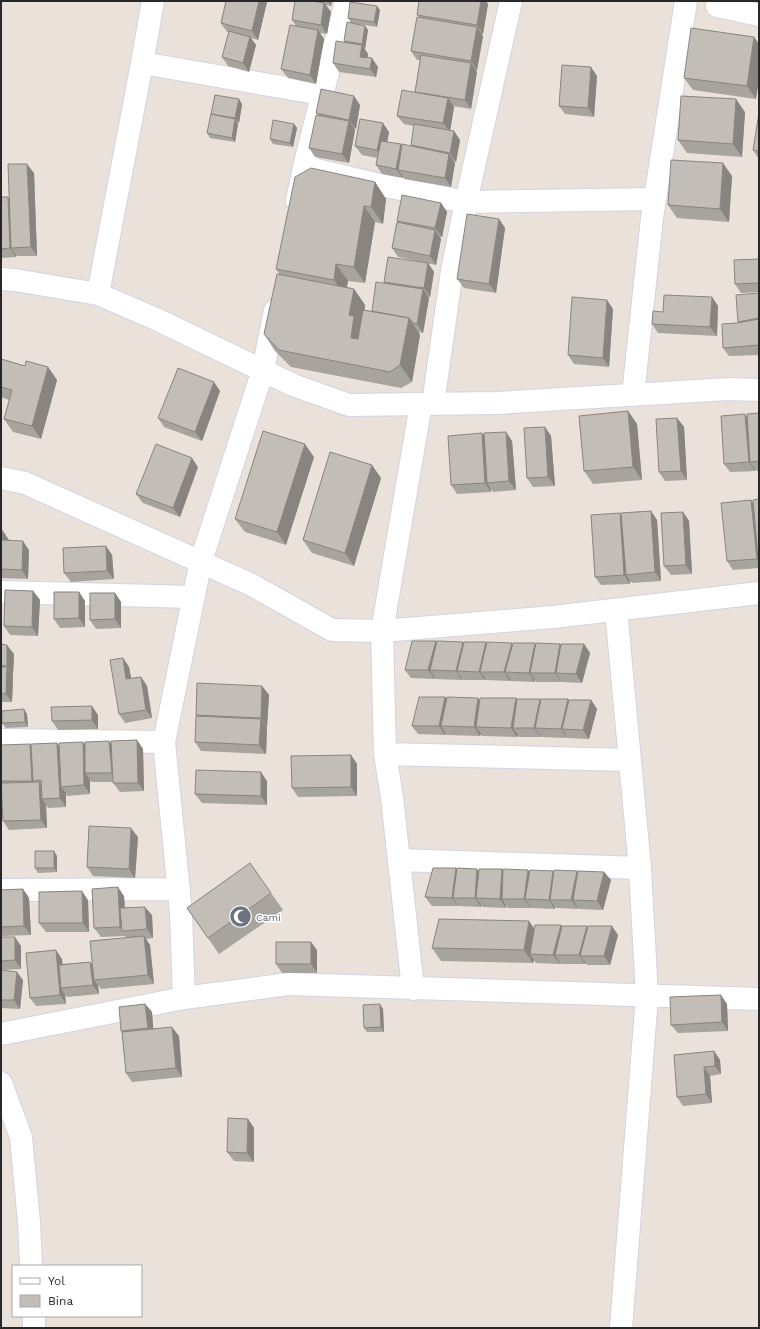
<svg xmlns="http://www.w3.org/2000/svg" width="760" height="1329" font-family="'Work Sans',sans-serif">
  <rect width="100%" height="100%" fill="#eae1da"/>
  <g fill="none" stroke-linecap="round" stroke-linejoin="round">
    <defs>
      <path id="street" d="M718 1 717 6 759 15
        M142 63 153 1
        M304 167 346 1
        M297 201 304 167 371 183 466 202 655 199
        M1 279 15 280 98 294 156 319 293 385 349 405 497 403 729 389 759 390
        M98 294 142 63 322 94
        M633 395 652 218 686 1
        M433 404 452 271 466 202 511 1
        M1 478 25 483 252 585 332 630 382 631 553 617 759 593
        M1 592 194 597
        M616 610 640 868 647 996 621 1328
        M1 740 164 742
        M385 754 629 760
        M399 860 640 868
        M1 890 179 889
        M413 989 392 797 385 754 382 631 421 404
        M184 998 181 913 164 742 201 561 263 370 275 311
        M1 1034 184 998 288 984 759 999
        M1 1083 21 1137 29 1222 31 1266
        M34 1316V1328"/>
    </defs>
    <use href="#street" stroke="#d0d5e1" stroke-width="24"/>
    <use href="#street" stroke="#fff" stroke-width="22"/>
  </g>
  <path fill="#a7a39d" d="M226 1H266L267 2 258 40 251 38 256 45 249 72 228 66 222 57 229 32H227L221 23Z
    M295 1H332L331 6 326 5 331 12 327 34 320 33 324 39 316 84 288 78 281 69 296 26 292 20Z
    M488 4 483 34H481L483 36 477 70H476L477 72 471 109 453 106 454 107 450 130 454 131 460 140 456 162 454 161 455 163 451 187 404 179 403 176V178L382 174 376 165 377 158 362 155 355 146 389 132 387 142 402 146H412L411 145 414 126 404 124 397 116 416 93 415 92 420 60H417L411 51 419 17 417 15Z
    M380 10 377 27 351 23 348 18Z
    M365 26 368 30 365 49 364 48 368 54 367 58 378 67 376 77 339 72 333 63 345 42 344 41Z
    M754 37 756 99 693 90 684 78Z
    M597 76 594 117 565 114 559 106Z
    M242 104 239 123 237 122 238 124 235 142 210 138 207 133 212 115 211 114Z
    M360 105 356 129 354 128 355 130 349 163 315 157 309 148 318 115 316 113Z
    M745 112 742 157 687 153 678 140Z
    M759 113V159L753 150Z
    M294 124 297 128 293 147 273 144 270 139Z
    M34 173 37 256H17L16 255V257L1 258V197L9 198Z
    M732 176 729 222 677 218 668 205Z
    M375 182 386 199 383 224 375 222 365 283 348 281 347 287 354 289 365 305V310L372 311 385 284 384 282 428 263 434 272 430 297H428L429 298 423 333 419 332 420 335 412 382 401 388 291 367 275 351 264 334 280 275 276 269Z
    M441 203 447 212 442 237H440L441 239 436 265 398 257 392 248 398 223 397 221Z
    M499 219 505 228 496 293 464 288 457 279Z
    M759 259V292L741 293 735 284Z
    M759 293V355L729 356 723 348 739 323 738 322Z
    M712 297 718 306 717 336 658 333 652 324 663 312Z
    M613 309 609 367 574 364 568 355Z
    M1 359 25 366 48 367 57 380 41 439 13 432 4 419 9 400 1 397Z
    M220 391 202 441 164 427 158 418Z
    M628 411 637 424 642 480 593 484 584 471Z
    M759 413V471H756L755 469V471L730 472 724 464 747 417Z
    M677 418 684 427 687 480 665 481 659 472Z
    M545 427 551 436 555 486 533 487 527 478Z
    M506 432 512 441 516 490 493 492 491 489V492L457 494 451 485 482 433 484 435Z
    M314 457 286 545 245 532 235 519Z
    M198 467 180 517 143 503 136 494Z
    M381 478 354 566 312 553 303 540Z
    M759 499V568L733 570 727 561 751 500 753 503Z
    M651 511 657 520 661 581 632 583 630 581V584L601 585 595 577 620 513 621 515Z
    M683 512 689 521 692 574 671 575 664 566Z
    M1 531 9 541 29 550 28 579 1 578Z
    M106 546 112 555 114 579 71 582 64 573Z
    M33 591 40 600 38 636 10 635 4 626Z
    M79 592 85 601V627L60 628 54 619Z
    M115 593 121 602V628L96 629 90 620Z
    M436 641 437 642H463L464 643 486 642 487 643H512L513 644H560L561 645 584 644 590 653 582 683 562 682 561 681V682H536L535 680V682L511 681V680L510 681 486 680V679L485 680H463L462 679V680L436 679 435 678V679L411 678 405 670Z
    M1 644 14 654 13 675H12L13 676 12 702H1Z
    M123 658 129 667 131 678 141 677 147 686 152 718 125 723 119 714Z
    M262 686 269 695 267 727H266L267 728 266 754 201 751 195 742 197 717 196 715Z
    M445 697 447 699 478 698 479 700H541L568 699 569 701 591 700 597 709 589 739 568 738 567 737V738L542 737 541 736V737H519L518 735 517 737 482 736 481 734 480 736 447 735 446 734 445 735 418 734 412 726Z
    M27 714 28 727 6 728 2 723Z
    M98 715V729L58 730 52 721Z
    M137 740 143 749 144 791 120 792 113 783V782H91L90 780V794L67 796 66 793V807L48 808 46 805 47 828 9 830 3 821 2 783 1 781 31 746 59 745 83 742 85 744 109 741 111 743Z
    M351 755 357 764V796L298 797 292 788Z
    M267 781V805L202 803 195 794Z
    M138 837 135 878 93 876 87 867Z
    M57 856V872L38 873 35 868Z
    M250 863 283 910 219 954 187 908Z
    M502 869 503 871 528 870 529 871 554 872 577 871 578 872H604L611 880 603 910 579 909 578 908V909L556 908 555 907V909L532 908 531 907V908H508L506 906V908L482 907 481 905V907L459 906 458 905V906H432L425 897 457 870 479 871Z
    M23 889 29 898 31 935 1 936V890Z
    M124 896 125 908 152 915 153 938 146 939 150 945 154 984 101 989 98 985 99 994 67 997 65 995 66 1004 36 1006 30 998 62 959V964L90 962 93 965 126 938 125 936 101 937 94 928Z
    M88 900 89 932H46L39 923Z
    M561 925 562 927H588L618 935 610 965H587L586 963 585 964H561L560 963V964L536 963 534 960 533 963 441 961 432 948 534 928Z
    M1 937 21 946V969L1 970Z
    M317 950V973H282L276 964Z
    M1 970 23 980 20 1009 1 1008Z
    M145 1004 152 1012 153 1029 179 1036 182 1077 132 1082 126 1073 122 1032 121 1031Z
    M380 1004 383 1009 384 1032H367L364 1028Z
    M727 1004 728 1031 678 1033 671 1025Z
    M714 1051 720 1060 721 1074 710 1076 712 1103 683 1106 677 1097Z
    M248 1119 254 1128V1162L234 1161 227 1152Z"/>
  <path fill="#88847f" d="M259 1H266L267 2 258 40 252 31Z
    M328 1H332L331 6Z
    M481 1H486L488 4 483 34 477 25Z
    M324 3 331 12 327 34 321 25Z
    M377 6 380 10 377 27 374 22Z
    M365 26 368 30 365 49 362 44Z
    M477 27 483 36 477 70 471 61Z
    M318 30 324 39 316 84 310 75Z
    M250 37 256 45 249 72 243 63Z
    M754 37 759 44V81L756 99 747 86Z
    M362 45 368 54 366 66 360 57Z
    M372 58 378 67 376 77 370 69Z
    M471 63 477 72 471 109 465 100Z
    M591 67 597 76 594 117 588 108Z
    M354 96 360 105 356 129 349 120Z
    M448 98 454 107 450 132 443 123Z
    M239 99 242 104 239 123 235 118Z
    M736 99 745 112 742 157 733 144Z
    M235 119 238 124 235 142 232 138Z
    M349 121 355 130 349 163 342 154Z
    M383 123 389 132 384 159 377 150Z
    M294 124 297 128 293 147 290 143Z
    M454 131 460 140 456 162 450 153Z
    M401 144 407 153 398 170 403 176V178L396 169Z
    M449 154 455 163 451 187 445 178Z
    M723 163 732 176 729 222 720 209Z
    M27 164 34 173 37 256 31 247Z
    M375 182 386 199 383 224 371 207Z
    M8 197 14 205 11 248 16 255V257L10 248Z
    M441 203 447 212 442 237 435 228Z
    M364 206 375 222 365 283 354 267Z
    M499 219 505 228 496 293 489 284Z
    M435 230 441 239 436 265 430 256Z
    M428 263 434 272 430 297 424 288Z
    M336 264 348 281 345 297 334 280Z
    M354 289 365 305 362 327V354L351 338 349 315Z
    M423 289 429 298 423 333 417 324Z
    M712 297 718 306 717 336 710 327Z
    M607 300 613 309 609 367 603 358Z
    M409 318 420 335 412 382 400 365Z
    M48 367 57 380 41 439 32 426Z
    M214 382 220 391 202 441 195 432Z
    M628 411 637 424 642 480 633 467Z
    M745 414 751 423 750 462 755 469V471L749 462Z
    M677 418 684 427 687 480 681 471Z
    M545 427 551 436 555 486 548 477Z
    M506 432 512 441 516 490 509 481Z
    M482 433 489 442 487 483 491 489V492L485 483Z
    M305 444 314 457 286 545 277 532Z
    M192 458 198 467 180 517 173 508Z
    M372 465 381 478 354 566 345 553Z
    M751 500 757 509 758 558 759 562 757 559Z
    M651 511 657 520 661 581 655 572Z
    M683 512 689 521 692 574 686 565Z
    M620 513 626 522V575L630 581V584L624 575Z
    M3 531 9 540H2Z
    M23 541 29 550 28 579 22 570Z
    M106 546 112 555 114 579 107 571Z
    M33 591 40 600 38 636 32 627Z
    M79 592 85 601V627L79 618Z
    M115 593 121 602V628L115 619Z
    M436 641 442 650 430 670 435 678V679L428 670Z
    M463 642 469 651 457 671 462 679V680L456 671Z
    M486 642 492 651 480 672 486 679 485 680 479 672Z
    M512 643 518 652 505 672 511 680 510 681 504 672Z
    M535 643 542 652 530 673 535 680V682L529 673Z
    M560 644 567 653 556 673 561 681V682L555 673Z
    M584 644 590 653 582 683 576 674Z
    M7 645 14 654 13 675 7 666Z
    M123 658 129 667 133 688 126 679Z
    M7 667 13 676 12 702 6 694Z
    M141 677 147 686 152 718 146 710Z
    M262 686 269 695 267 727 261 718Z
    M445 697 452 706 441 726 446 734 445 735 439 726Z
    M478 698 484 707 476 727 481 734 480 736 474 727Z
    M516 698 522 707 513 728 518 735 517 737 511 728Z
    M540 699 546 708 535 728 541 736V737L534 728Z
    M568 699 574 708 562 729 567 737V738L561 729Z
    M591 700 597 709 589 739 583 730Z
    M92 706 98 715V729L92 720Z
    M24 709 27 714 28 727 25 722Z
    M261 719 267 728 266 754 259 745Z
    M137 740 143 749 144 791 138 783Z
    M109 741 115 750 118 782 112 773Z
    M83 742 89 751 85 773 90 780V794L84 785Z
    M57 743 64 752 61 787 66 793V807L60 798Z
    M30 744 36 752 33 781 38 788V790L32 781Z
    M351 755 357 764V796L351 787Z
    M261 772 267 781V805L261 796Z
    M39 782 45 791 42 799 46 805 47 828 41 820Z
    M131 828 138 837 135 878 129 869Z
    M54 851 57 856V872L54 868Z
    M456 868 462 877 453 898 458 905V906L452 898Z
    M477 869 484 878 476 898 481 905V907L475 898Z
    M502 869 509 878 502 899 506 906V908L500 899Z
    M528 870 535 879 525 899 531 907V908L524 899Z
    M553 871 559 879 550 900 555 907V909L549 900Z
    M577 871 583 880 573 900 578 908V909L571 900Z
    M604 872 611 880 603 910 597 901Z
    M118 887 124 896 126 930 123 931 120 927Z
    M23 889 29 898 31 935 24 926Z
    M82 891 88 900 89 932 83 923Z
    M145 907 152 915 153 938 147 929Z
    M529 921 538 934 530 954 534 960 533 963 524 950Z
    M561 925 567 934 555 955 560 963V964L553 955Z
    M587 926 593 935 580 956 586 963 585 964 579 955Z
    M612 926 618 935 610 965 604 956Z
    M144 936 150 945 154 984 148 975Z
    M15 937 21 946V969L15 960Z
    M311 942 317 950V973L311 964Z
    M56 950 62 959 65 988H61L65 995 66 1004 60 995Z
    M90 962 97 970 94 980 98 985 99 994 93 985Z
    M17 972 23 980 20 1009 14 1000Z
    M721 995 727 1004 728 1031 722 1022Z
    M145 1004 152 1012 154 1037 148 1028Z
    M380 1004 383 1009 384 1032 381 1027Z
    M172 1027 179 1036 182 1077 176 1068Z
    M714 1051 720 1060 721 1074 715 1066Z
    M704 1067 710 1076 712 1103 706 1094Z
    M248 1119 254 1128V1162L247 1153Z"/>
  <path fill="#c2bdb6" stroke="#88847f" d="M226 1H259L252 31 221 23Z
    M295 1H312L324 3 321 25 292 20Z
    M419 1H481L477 25 417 15Z
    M350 2 377 6 374 22 348 18Z
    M417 17 477 27 471 61 411 51Z
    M347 22 365 26 362 44 344 41Z
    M290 25 318 30 310 75 281 69Z
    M691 28 754 37 747 86 684 78Z
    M229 31 250 37 243 63 222 57Z
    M336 41 362 45 360 57 372 58 370 69 333 63Z
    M421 55 471 63 465 100 415 92Z
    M562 65 591 67 588 108 559 106Z
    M321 89 354 96 349 120 316 113Z
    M402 90 448 98 443 123 397 116Z
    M215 95 239 99 235 118 211 114Z
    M681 96 736 99 733 144 678 140Z
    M759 113V151L753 150Z
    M211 114 235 119 232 138 207 133Z
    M316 115 349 121 342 154 309 148Z
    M360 119 383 123 377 150 355 146Z
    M273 120 294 124 290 143 270 139Z
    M414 124 454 131 450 153 411 145Z
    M381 141 401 144 396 169 376 165Z
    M402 144 449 154 445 178 398 170Z
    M671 160 723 163 720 209 668 205Z
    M8 164H27L31 247 11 248Z
    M311 168 375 182 371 207 364 206 354 267 336 264 334 280 276 269 295 177Z
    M402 195 441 203 435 228 397 221Z
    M1 197H8L10 248 1 249Z
    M467 214 499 219 489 284 457 279Z
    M397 222 435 230 430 256 392 248Z
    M388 257 428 263 424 288 384 282Z
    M759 259V283L735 284 734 260Z
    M277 274 354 289 349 315 354 316 351 338 358 339 363 310 409 318 400 365 390 372 279 350 264 334Z
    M376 282 423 289 417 324 413 323 409 318 372 311Z
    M759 293V318L738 322 736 295Z
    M664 295 712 297 710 327 652 324 653 311 663 312Z
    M572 297 607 300 603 358 568 355Z
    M759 319V345L723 348 722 324 737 323Z
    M1 359 25 366 26 361 48 367 32 426 4 419 12 390 1 387Z
    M178 368 214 382 195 432 158 418Z
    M628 411 633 467 584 471 579 416Z
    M759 413V461L750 462 747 414Z
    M745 414 749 462 724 464 721 416Z
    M677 418 681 471 659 472 656 419Z
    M545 427 548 477 527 478 524 428Z
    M263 431 305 444 277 532 235 519Z
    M506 432 509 481 487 483 484 433Z
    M482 433 485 483 451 485 448 436Z
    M156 444 192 458 173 508 136 494Z
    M330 452 372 465 345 553 303 540Z
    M759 499V558H758L753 500Z
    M751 500 757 559 727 561 721 503Z
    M651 511 655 572 626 575 621 513Z
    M683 512 686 565 664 566 661 513Z
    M620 513 624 575 595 577 591 515Z
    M1 531H3L2 540 23 541 22 570 1 569Z
    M106 546 107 571 64 573 63 548Z
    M5 590 33 591 32 627 4 626Z
    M54 592H79V618L54 619Z
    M90 593H115V619L90 620Z
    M412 641H436L428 670H405Z
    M437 641 463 642 456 671 430 670Z
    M464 642H486L479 672 457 671Z
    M487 642 512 643 504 672H480Z
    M513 643H535L529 673 505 672Z
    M536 643 560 644 555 673H530Z
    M1 644 7 645V666L1 665Z
    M561 644H584L576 674 556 673Z
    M123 658 126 679 141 677 146 710 119 714 110 660Z
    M1 667H7L6 694 1 693Z
    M197 683 262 686 261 718 196 715Z
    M419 697H445L439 726H412Z
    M447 697 478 698 474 727 441 726Z
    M480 698H516L511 728 476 727Z
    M517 699H540L534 728H513Z
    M541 699H568L561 729 535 728Z
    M569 700H591L583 730 562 729Z
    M92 706V720L52 721 51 707Z
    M24 709 25 722 2 723V711Z
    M196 716 261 719 259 745 195 742Z
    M137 740 138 783H113L111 741Z
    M109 741 112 773H85V742Z
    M83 742 84 785 61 787 59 743Z
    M57 743 60 798 42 799 41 780 33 781 31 744Z
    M30 744 32 781H1V745Z
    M351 755V787L292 788 291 756Z
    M196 770 261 772V796L195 794Z
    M39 782 41 820 3 821 1 783Z
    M89 826 131 828 129 869 87 867Z
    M35 851H54V868H35Z
    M250 863 271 893 208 938 187 908Z
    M433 868H456L452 898 425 897Z
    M457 868 477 869 475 898H453Z
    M479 869H502L500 899 476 898Z
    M503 869 528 870 524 899H502Z
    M530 870 553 871 549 900 525 899Z
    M554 870 577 871 571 900H550Z
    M578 871 604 872 597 901 573 900Z
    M118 887 120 927 94 928 92 889Z
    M23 889 24 926 1 927V890Z
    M82 891 83 923H39V892Z
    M145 907 147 929 122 931 120 908Z
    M439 919 529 921 524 950 432 948Z
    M535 925H561L553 955 530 954Z
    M562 926H587L579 955H555Z
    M588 926H612L604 956H580Z
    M144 936 148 975 94 980 90 941Z
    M1 937H15V960L1 961Z
    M276 942H311V964H276Z
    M56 950 60 995 30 998 26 953Z
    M90 962 93 985 61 988 59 965Z
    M1 970 17 972 14 1000H1Z
    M721 995 722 1022 671 1025 670 997Z
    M145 1004 148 1028 121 1031 119 1007Z
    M380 1004 381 1027 364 1028 363 1005Z
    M172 1027 176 1068 126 1073 122 1032Z
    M714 1051 715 1066 704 1067 706 1094 677 1097 674 1055Z
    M228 1118 248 1119 247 1153 227 1152Z"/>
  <defs>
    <symbol id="mosque-disc" viewBox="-11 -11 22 22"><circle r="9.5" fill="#6b7280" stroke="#fff"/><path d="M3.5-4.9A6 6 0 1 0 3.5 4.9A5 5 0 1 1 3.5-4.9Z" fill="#fff"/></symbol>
  </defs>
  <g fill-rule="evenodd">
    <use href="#mosque-disc" x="228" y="904" width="25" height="25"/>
  </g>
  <g text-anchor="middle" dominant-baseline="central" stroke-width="3" stroke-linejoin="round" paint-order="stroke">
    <g font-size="10" fill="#5b616d" stroke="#fff" text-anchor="start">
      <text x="256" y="917">Cami</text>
    </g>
  </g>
  <rect width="760" height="1329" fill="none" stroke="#282828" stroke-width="4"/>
  <rect x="12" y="1265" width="130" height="52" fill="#ffffff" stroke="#a9a9a9"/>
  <rect x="20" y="1278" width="20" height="6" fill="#ffffff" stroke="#a9a9a9"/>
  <text x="48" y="1285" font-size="12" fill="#282828">Yol</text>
  <rect x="20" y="1295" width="20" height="12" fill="#c2bdb6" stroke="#a9a9a9"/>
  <text x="48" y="1305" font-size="12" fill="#282828">Bina</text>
</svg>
